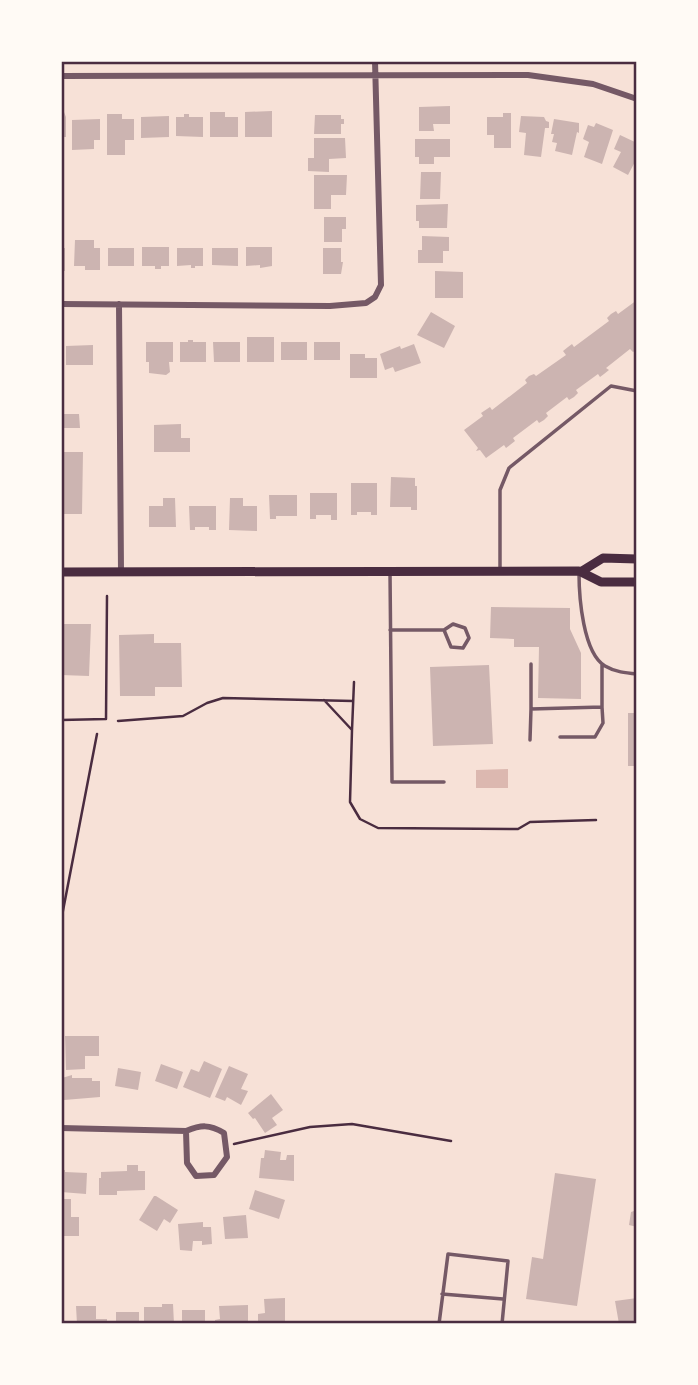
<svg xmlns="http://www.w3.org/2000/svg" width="698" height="1385" font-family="'Public Sans',sans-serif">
  <rect width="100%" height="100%" fill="#f7e1d7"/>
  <path fill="#dcb8b0" d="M508 769V788H476V770Z"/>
  <path fill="#ccb4b1" d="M450 106V124H433L434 131H419V107Z
    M272 111V137H245V112Z
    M61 112H64L66 117V137H61Z
    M210 112H225V117H238V137H210Z
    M503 113H511V148H494V135H487V117H503Z
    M107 114H122V119H134V140H125V155H107Z
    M184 114H189V117H203V137L176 136V117H184Z
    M315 115H341V119H344V124H341V134H314Z
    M169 116V137L141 138V117Z
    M521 116 544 117 546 121 549 122V128H545L541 157 524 155 526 133 519 132Z
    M100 119V140H94V149L72 150V120Z
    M554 119 579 123V133L577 132 572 155 555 151 557 143 552 142 554 134H551Z
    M596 123 613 130 602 164 584 157 589 142 583 139 588 125 594 127Z
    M620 135 637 143V158L628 175 613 167 621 152 614 149Z
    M314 138H345L346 158 329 159V172L308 171V158H314Z
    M415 139H450V157H434V164H419V157H415Z
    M421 172H441L440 199H420Z
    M314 175H347L346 195H331V209H314Z
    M448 204 447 228H419V221H416V205Z
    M324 217H346V229H342V242H324Z
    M422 236 449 237V251H443V263H418V250H422Z
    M75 240H94V248H100V270H85V266H74Z
    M142 247H169V266H161V269H155V266H142Z
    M246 247H272V266L260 268V265L246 266Z
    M61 248H65V271H61Z
    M108 248H134V266H108Z
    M177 248H203V266H195V268H191V265L177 266Z
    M212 248H238V266L212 265Z
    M323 248H341V262H343L341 274H323Z
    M435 271 463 272V298H435Z
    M637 300V350L633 352 630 349 606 368 609 370 604 374 600 377 598 374 576 390 578 393 574 397 569 400 567 397 546 413 548 416 544 420 539 423 537 420 513 438 515 441 506 448 504 445 486 458 480 450 476 451 478 448 464 430 483 416 481 413 490 407 492 410 527 383 525 380 529 376 534 374 536 376 566 355 563 351 568 347 572 344 574 347 609 321 607 318 611 314 616 311 618 314Z
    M431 312 455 326 444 348 417 335Z
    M247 337H274V362H247Z
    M188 340H193V342H206V362H180V342H188Z
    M146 342H173V362H169L170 372 166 375 149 373V362H146Z
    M213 342H240V362H214Z
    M281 342H307V360H281Z
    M314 342H340V360H314Z
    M414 344 421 363 395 372 393 367 385 370 380 354 400 346 401 349Z
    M93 345V365H66V346Z
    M350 354H365V358H377V378H350Z
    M61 414H79L80 428H61Z
    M181 424V438H190V452H154V425Z
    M61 452H83L82 514H61Z
    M391 477 415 478V486H417V510H411V507H390Z
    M351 483H377V515H371V512H357V515H351Z
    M310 493H337V520H331V515H316V519H310Z
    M269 495H297V516H276V519H270Z
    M163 498H175L176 527H149V506H163Z
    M230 498H243V506H257V531L229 530Z
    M189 506H216V530H209V527H195V530H190Z
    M491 607 570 608V629L581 653V699L538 698 539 647H514V639L490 638Z
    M61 624H91L89 676 61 675Z
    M154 634V643H181L182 687H155V696H120L119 635Z
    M489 665 493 744 433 746 430 667Z
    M628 713H637V766H628Z
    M65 1036H99V1056H85V1069L66 1070Z
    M204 1061 222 1069 210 1098 183 1087 191 1069 199 1072Z
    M161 1064 183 1072 177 1089 155 1081Z
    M229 1066 248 1074 241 1089 248 1091 241 1105 227 1097 225 1101 215 1097Z
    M118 1068 141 1072 138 1090 115 1086Z
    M72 1075V1078H92V1081H100V1097L64 1100 62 1078Z
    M271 1094 283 1110 272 1118 277 1125 265 1133 255 1118 253 1119 248 1113Z
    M265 1150 281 1152 280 1160H286L287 1155H294V1181L259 1178 261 1158H264Z
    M127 1165H138V1171H145V1190L117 1191V1195H99V1178H101V1172L127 1171Z
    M61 1170H65V1172L87 1173 86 1194 61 1192Z
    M555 1173 596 1179 577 1306 526 1299 532 1257 543 1259Z
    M255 1190 285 1200 279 1219 249 1209Z
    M154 1196H156L178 1210 170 1223 164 1219 157 1231 139 1220Z
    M61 1199H71V1217H79V1236H61Z
    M634 1211 637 1212V1227L629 1225 631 1212Z
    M246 1215 248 1238 225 1239 223 1217Z
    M203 1222V1227H211L212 1244 202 1245V1241H193L192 1251 180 1250 178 1224Z
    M285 1298V1324H258V1314L265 1313 264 1299Z
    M637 1298V1322L619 1324 615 1301Z
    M162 1304H173L174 1324H144V1307H162Z
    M248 1305V1324H215V1320L220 1319 219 1306Z
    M76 1306H96V1319H107V1324H77Z
    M182 1310H205V1324H182Z
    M116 1312H139V1324H116Z"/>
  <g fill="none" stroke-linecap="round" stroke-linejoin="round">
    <path stroke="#4a2c40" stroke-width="2.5" d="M324 700 352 730 350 802 360 819 378 828 518 829 530 822 596 820
      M61 720 106 719 107 596
      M118 721 183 716 207 703 223 698 353 701
      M352 730 354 682
      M61 921 97 734
      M234 1144 310 1127 352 1124 451 1141"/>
    <path stroke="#755966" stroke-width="3.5" d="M500 570V490L509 468 611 386 637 391
      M390 572 392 782H444
      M579 573C579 597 583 653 605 666 615 672 626 673 637 674
      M390 630H444L453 624 465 628 469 638 463 648 451 647 444 630
      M531 709V664
      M560 737H595L603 723 602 707
      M530 740 531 709 602 707V665
      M442 1294 503 1299
      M439 1324 448 1254 508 1261 502 1324"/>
    <path stroke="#755966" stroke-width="6" d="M61 76 528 75 593 84 637 99
      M61 304 330 306 366 303 375 297 381 285 375 61
      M119 304 121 571
      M61 1128 186 1131C201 1125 209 1124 224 1133L227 1157 214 1175 196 1176 187 1163 186 1131"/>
    <path stroke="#4a2c40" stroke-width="9" d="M582 571 603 558 637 559
      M61 572 579 571 601 582H637"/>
  </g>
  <rect width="698" height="1385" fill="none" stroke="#fffaf5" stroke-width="126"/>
  <rect x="63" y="63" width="572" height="1259" fill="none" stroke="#4a2c40" stroke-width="2.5"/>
</svg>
